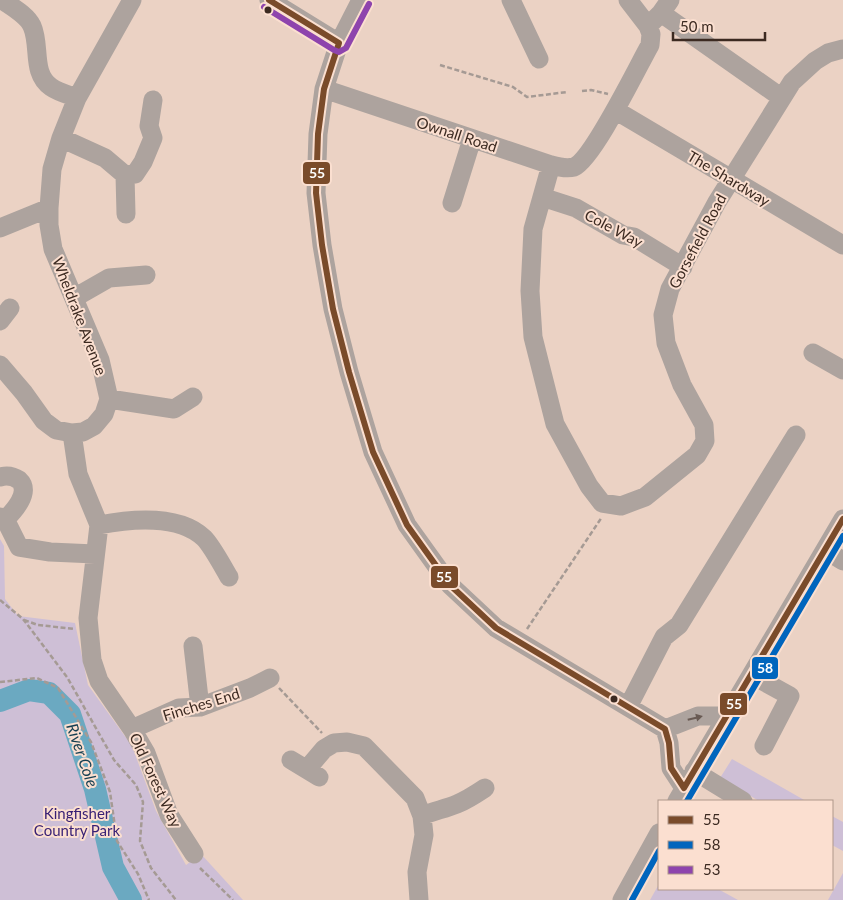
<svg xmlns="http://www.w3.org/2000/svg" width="843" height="900" font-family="Lato,sans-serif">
  <rect width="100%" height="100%" fill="#ebd2c4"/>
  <path fill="#cebfd6" d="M0 539 4 546 5 599 18 616 75 623 88 685 132 746 156 811 186 865 201 854 243 900H0Z
    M732 759 806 801H759L720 778Z
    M832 816 843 822V851L832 845Z
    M843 873V900H828Z
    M659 884V889H718L738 900H650Z"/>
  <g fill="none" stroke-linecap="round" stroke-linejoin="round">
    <path stroke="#6ba9c1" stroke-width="22" d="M0 701 29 690 49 693 70 714 95 789 113 867 131 900"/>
    <path stroke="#a59a94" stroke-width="2.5" stroke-dasharray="5 2.5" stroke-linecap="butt" d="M440 65 513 87 527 97 567 92
      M582 91 591 90 608 94
      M0 600 23 619 67 677 114 760 136 785 143 802 140 841 151 868 176 900
      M24 620 38 625 75 629
      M527 629 602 517
      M0 682 37 678 58 688 91 742 110 792 117 841 138 874 149 900
      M279 688 322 733
      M200 868 233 900"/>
    <path stroke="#ada39e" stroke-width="19" d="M2 0C12 7 27 15 32 26 41 46 31 73 51 87 58 92 69 95 77 98
      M269 0 339 43
      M361 0 339 43 324 89 318 134 316 193 322 245 333 309 349 372 373 452 407 525 450 585 496 628 665 729 669 743 671 768 684 788
      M511 0 539 59
      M628 0 648 26
      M661 13 782 98
      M324 89 551 165C558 167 567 169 574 167 593 159 637 68 650 45L651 34 648 26 661 13 670 0
      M615 110 843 245
      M61 138 105 158 125 175 135 174 143 162 153 138 149 126 153 100
      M551 165 533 229 530 291 533 337 555 424 589 486 602 503 621 506 645 497 697 455 705 441 704 425 682 385 666 343 663 315 670 289 717 202 792 82 815 61 828 53 843 49
      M125 175 126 214
      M542 197 576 208 623 235 634 237 683 267
      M452 203 472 139
      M0 228 49 208
      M74 298 109 278 146 275
      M0 321 10 308
      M813 353 843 370
      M0 365 24 393 44 421 56 430 72 433 83 432 94 426 104 414 109 399 100 360 53 249 49 225V208L52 169 61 138 77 98 132 0
      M109 399 174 409 193 397
      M72 433 78 474 99 525 88 618 92 660 99 681 132 729 146 753 169 815 194 854
      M0 477C7 475 13 476 19 480 32 492 13 512 4 521
      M0 517 7 523 19 547 50 552 95 554
      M99 525C130 519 179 514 204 538 212 546 223 567 229 577
      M825 550 843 561
      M193 646 200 707
      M752 675 790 696 764 746
      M628 707 664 637 679 625 796 435
      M132 729 179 708 200 707 250 688 270 678
      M665 729 698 716H728
      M291 760 319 777
      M307 769 324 749 334 743 347 742 364 746 415 798 422 816 424 835 417 872 419 900
      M694 771 743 801
      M677 801 843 519
      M422 816C433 811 445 809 457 804 467 800 476 794 485 788
      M622 900 659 833"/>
    <defs>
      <path id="bus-1" d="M269 0 339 43 324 89 318 134 316 193 322 245 333 309 349 372 373 452 407 525 450 585 496 628 665 729 669 743 671 768 684 788 843 519"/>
      <path id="bus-2" d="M687 801 843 536
        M632 900 659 851"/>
      <path id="bus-3" d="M264 7 334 50 339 52 346 48 369 4"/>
    </defs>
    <use href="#bus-1" stroke="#fbdfd0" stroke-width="10"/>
    <use href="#bus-2" stroke="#fbdfd0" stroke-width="10"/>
    <use href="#bus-3" stroke="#fbdfd0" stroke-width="10"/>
    <use href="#bus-1" stroke="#7a4b2a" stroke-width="6"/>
    <use href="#bus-2" stroke="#0065bd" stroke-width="6"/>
    <use href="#bus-3" stroke="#8e44ad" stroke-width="6"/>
  </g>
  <defs><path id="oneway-solid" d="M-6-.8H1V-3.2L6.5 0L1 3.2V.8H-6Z" transform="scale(1.25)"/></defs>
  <use fill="#695a53" href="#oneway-solid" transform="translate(695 718) rotate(-14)"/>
  <g fill="#3c2a21" stroke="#fbdfd0" stroke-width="2">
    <circle cx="268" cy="10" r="4.5"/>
    <circle cx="614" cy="699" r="4.5"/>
  </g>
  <g text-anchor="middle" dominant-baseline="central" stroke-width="4" stroke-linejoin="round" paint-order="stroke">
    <g font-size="15" fill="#3c2a21" stroke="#fbdfd0">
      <text transform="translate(457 134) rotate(18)">Ownall Road</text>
      <text transform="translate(729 178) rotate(31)">The Shardway</text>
      <text transform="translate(614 228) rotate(28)">Cole Way</text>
      <text transform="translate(697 241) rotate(-62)">Gorsefield Road</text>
      <text transform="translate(80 316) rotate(69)">Wheldrake Avenue</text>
      <text transform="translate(201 704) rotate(-17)">Finches End</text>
      <text transform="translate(156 780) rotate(65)">Old Forest Way</text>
    </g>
    <g font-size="15" fill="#371f74" stroke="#fbdfd0">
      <text x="77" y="813">Kingfisher<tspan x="77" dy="17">Country Park</tspan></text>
    </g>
    <g font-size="16" font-style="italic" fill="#163f51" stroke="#fbdfd0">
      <text transform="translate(83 755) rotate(71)">River Cole</text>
    </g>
  </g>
  <g stroke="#fbdfd0" stroke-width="2">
    <rect x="302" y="161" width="29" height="24" rx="5" fill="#7a4b2a"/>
    <rect x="430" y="565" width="29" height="24" rx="5" fill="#7a4b2a"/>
    <rect x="751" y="656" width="28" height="24" rx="5" fill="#0065bd"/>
    <rect x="719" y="692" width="29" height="24" rx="5" fill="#7a4b2a"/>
  </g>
  <g font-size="14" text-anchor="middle" font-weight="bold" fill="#fff">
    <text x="317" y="178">55</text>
    <text x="444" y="582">55</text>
    <text x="765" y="673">58</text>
    <text x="734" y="709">55</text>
  </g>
  <rect x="658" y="800" width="175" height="90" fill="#fbdfd0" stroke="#af978a"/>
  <rect x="668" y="816" width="25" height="8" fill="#7a4b2a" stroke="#af978a"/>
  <text x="703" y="825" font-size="15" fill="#3c2a21">55</text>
  <rect x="668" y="841" width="25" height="8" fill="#0065bd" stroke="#af978a"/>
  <text x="703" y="850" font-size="15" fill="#3c2a21">58</text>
  <rect x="668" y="866" width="25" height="8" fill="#8e44ad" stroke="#af978a"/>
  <text x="703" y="875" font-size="15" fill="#3c2a21">53</text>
  <path d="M673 32v8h92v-8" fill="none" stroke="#3c2a21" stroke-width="2.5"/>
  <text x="680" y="32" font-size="15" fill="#3c2a21" stroke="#fbdfd0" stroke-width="4" paint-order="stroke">50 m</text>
</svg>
